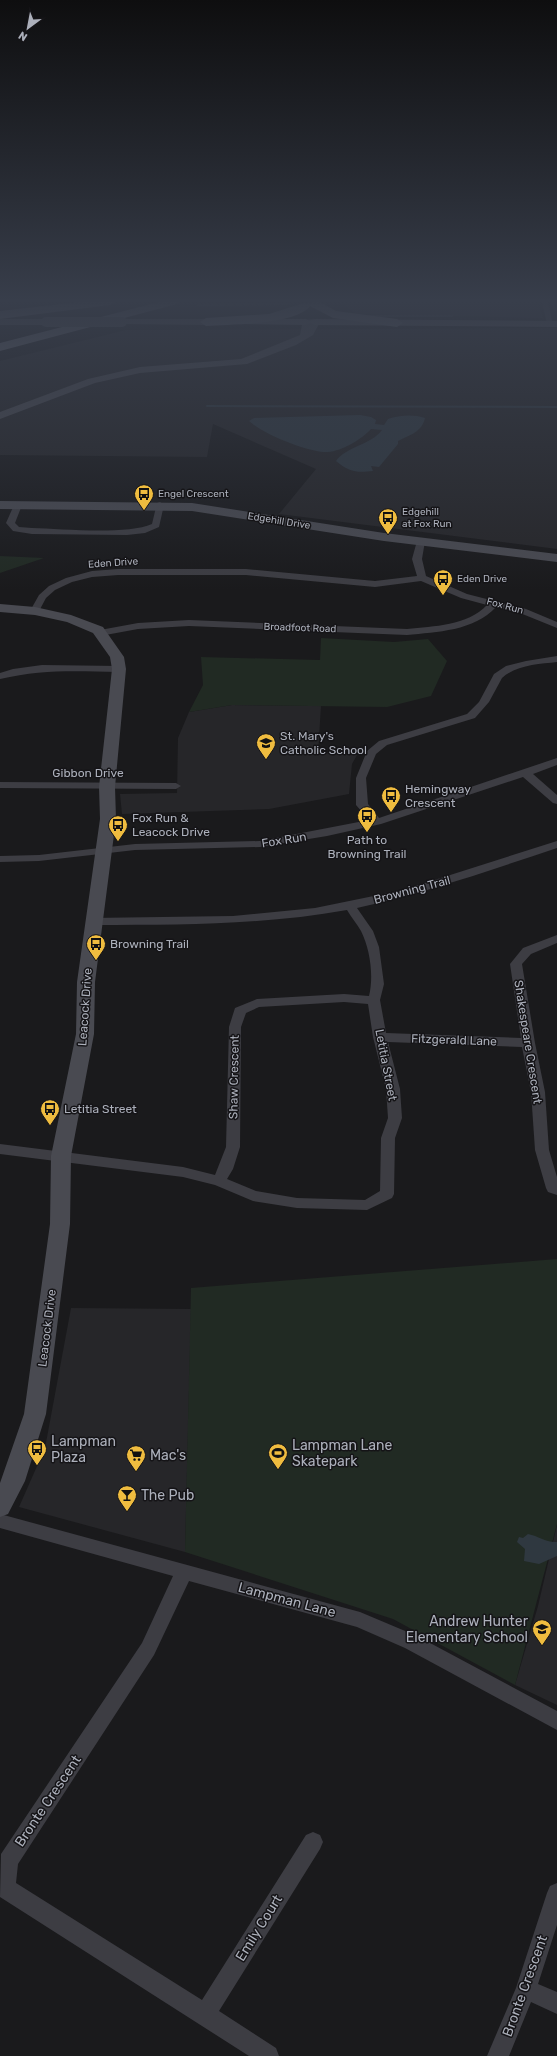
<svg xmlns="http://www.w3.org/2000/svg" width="557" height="2056" font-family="Rubik,sans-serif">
  <rect width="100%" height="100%" fill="#1a1a1c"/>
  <path fill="#262629" d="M338 302H538L543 318 357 314Z
    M557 328V549L279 514 316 469 213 424 207 457 0 455V361L126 330Z
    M232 705 321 706 318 753 357 755 352 764 349 794 269 809 122 814 120 794 177 793 178 738 189 712Z
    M71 1308 191 1309 185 1552 19 1507 45 1448Z
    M557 1525V1705L515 1685 538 1606Z"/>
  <path fill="#212a23" d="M0 556 44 558 0 573Z
    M321 638 394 642 428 639 447 661 431 696 387 707 232 705 189 712 203 685 201 657 320 660Z
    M557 1259V1524L515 1685 393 1619 185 1552 191 1288Z"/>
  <path fill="#2f3840" d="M360 415 371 417 376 420 375 424 384 425 388 419C399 415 414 414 425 418 422 432 410 435 398 441V444L379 467 371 466 373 471C357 473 349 472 336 461 347 446 371 445 382 430L371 429C362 439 342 451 328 452 309 453 263 434 249 421L254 418Z
    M528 1534C539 1536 546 1543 557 1542V1556L539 1564 524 1561 525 1549 517 1542 519 1537 523 1538Z"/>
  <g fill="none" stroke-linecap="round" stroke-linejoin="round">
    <path stroke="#2f3840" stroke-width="2" d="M552 302 555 310
      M198 305 290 304
      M370 316H452
      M207 406 557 407"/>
    <path fill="#3d3d43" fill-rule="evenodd" d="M542 302H548L553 325 547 324Z
      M18 502 22 505 15 523 19 527 32 528C62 529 127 535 152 524L157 503 160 502 164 505 159 527 145 533 127 535 32 534 13 531 6 523 14 505Z
      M421 538 425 541 422 559 426 576 467 594 526 609 557 622V628L520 613 496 607C474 631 437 632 407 635L189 626 138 629 100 636 95 633 100 630 138 623 189 620 407 629C434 626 467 626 487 605L461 598 421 581 375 587 246 575H118L92 577 72 582 55 590 46 598 38 613 35 614 30 611 39 595 49 586 66 578 92 571 118 569H246L375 581 417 576 412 559 417 541Z
      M557 656V662C539 664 516 665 502 678L489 702 475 718 387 745 376 754 366 778 368 804 379 818 557 758V765L533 774 557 795V804L553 803 523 777 381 824 327 836 260 847 135 850 39 861 0 862V856L39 855 135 844 260 841 369 820 356 805V778L367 751 379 741 467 714 479 702 494 674 506 666 526 661Z
      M42 665 119 666 124 669 119 672C76 671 42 669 0 679V673L13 669Z
      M0 782 176 783 181 786 176 789 0 788Z
      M557 841V848C491 870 425 893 357 908L373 931 379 947 384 984 380 1000 386 1033 521 1038 510 964 523 948 557 935V943L531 954 522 964 535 1043 545 1092 549 1150 557 1177V1195L548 1192 546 1188 535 1150 531 1092 522 1047 388 1042 400 1089 402 1118 395 1138 394 1194 392 1198 367 1210 297 1208 253 1201 215 1185 183 1177 0 1154V1144L183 1167 215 1175 226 1147 229 1027 235 1008 257 999 344 994 369 996C374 976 370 949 361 931 357 924 351 917 347 910 263 925 180 925 95 925L91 924 89 921 91 918 233 916 315 908 403 890ZM344 1002 368 1004 373 1037 386 1089 388 1118 381 1138 380 1191 365 1200 297 1198 256 1191 227 1179 233 1169 240 1147 241 1027 246 1013 259 1007Z
      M0 1514 360 1612 417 1636 557 1711V1730L405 1648 357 1627 189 1581 154 1655 18 1864 16 1883 202 2000 306 1835 313 1832 320 1835 323 1842 320 1849 219 2011 276 2048 279 2056H249L0 1897 1 1854 142 1643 173 1576 0 1528Z
      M557 1883V1925L538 1984 557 1992V2014L531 2002 509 2056H487L516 1988 547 1893 550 1886Z"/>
    <path fill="#494a51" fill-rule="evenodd" d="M0 319H46L51 322 46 325H0Z
      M122 319H206L211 322 206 325 119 324 117 322Z
      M315 319 320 322 313 335 296 345 247 364 140 373 95 383 0 419V412L88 379 140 367 241 359 300 335 303 320Z
      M0 501 192 503 384 533 557 554V562L384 541 192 511 0 509Z
      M0 604 35 607 71 615 103 627 124 657 126 669 115 787 116 819 95 982 94 1034 71 1156 70 1224 46 1414 25 1481 8 1514 0 1517V1483L24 1414 50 1224 51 1156 76 1034 77 982 100 819 99 787 112 669 110 657 93 633 67 622 35 615 0 612Z"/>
    <path fill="#575860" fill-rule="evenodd" d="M240 319H306L310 321 315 319 557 321V327L315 325 310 323 306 325 236 324 235 322Z"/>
    <path fill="#676972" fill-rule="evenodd" d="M79 302H116L110 305 0 319V311Z
      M159 302H179L177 304 0 351V343Z
      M320 302 336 311 397 319 403 323 397 327 333 318 310 306C296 325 229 324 206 326L200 322 206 318 269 314 304 303Z"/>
    <path stroke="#494a51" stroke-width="10" d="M46 322H122"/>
  </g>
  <linearGradient id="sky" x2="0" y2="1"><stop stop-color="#0e0e0f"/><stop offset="0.51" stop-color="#383e4b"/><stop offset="1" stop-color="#383e4b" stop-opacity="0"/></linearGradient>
  <rect width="557" height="590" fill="url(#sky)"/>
  <defs>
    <symbol id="bus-pin" viewBox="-11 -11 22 30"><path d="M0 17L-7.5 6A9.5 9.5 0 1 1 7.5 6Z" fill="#efbc3f" stroke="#151417"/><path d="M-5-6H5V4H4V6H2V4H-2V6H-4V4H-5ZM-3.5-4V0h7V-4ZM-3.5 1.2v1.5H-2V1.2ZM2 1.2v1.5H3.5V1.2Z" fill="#111"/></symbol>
    <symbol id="school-pin" viewBox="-11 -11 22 30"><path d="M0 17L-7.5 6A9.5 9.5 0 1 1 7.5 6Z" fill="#efbc3f" stroke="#151417"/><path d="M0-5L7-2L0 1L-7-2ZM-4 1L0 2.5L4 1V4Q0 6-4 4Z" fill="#111"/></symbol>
    <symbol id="stadium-pin" viewBox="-11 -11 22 30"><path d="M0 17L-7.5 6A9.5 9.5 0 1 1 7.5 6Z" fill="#efbc3f" stroke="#151417"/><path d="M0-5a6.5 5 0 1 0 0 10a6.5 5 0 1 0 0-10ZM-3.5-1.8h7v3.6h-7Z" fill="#111"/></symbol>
    <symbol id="supermarket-pin" viewBox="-11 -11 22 30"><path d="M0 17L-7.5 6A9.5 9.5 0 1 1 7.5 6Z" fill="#efbc3f" stroke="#151417"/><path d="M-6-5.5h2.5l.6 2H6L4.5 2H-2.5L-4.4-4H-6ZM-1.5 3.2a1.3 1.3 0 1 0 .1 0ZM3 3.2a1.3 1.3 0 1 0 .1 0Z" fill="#111"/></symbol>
    <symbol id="bar-pin" viewBox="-11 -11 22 30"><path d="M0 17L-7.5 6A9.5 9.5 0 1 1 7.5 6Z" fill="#efbc3f" stroke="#151417"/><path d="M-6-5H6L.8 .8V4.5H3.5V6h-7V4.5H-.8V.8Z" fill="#111"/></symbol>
  </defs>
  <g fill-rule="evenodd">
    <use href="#bus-pin" x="133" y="483" width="22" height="30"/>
    <use href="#bus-pin" x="377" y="507" width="22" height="30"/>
    <use href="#bus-pin" x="432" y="568" width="22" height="30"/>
    <use href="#school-pin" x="255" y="732" width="22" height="30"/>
    <use href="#bus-pin" x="380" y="785" width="22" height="30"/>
    <use href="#bus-pin" x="356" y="805" width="22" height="30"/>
    <use href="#bus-pin" x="107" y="814" width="22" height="30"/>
    <use href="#bus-pin" x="85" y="933" width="22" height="30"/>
    <use href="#bus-pin" x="39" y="1098" width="22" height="30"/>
    <use href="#bus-pin" x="26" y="1438" width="22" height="30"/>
    <use href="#stadium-pin" x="267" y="1442" width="22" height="30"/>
    <use href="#supermarket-pin" x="125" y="1444" width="22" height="30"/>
    <use href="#bar-pin" x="116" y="1484" width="22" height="30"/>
    <use href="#school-pin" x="531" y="1618" width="22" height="30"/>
  </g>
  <g text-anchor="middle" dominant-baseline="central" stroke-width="3" stroke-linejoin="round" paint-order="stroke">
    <g font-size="10" fill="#acb0bb" stroke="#151417" text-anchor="start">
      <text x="158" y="494">Engel Crescent</text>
      <text x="402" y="512">Edgehill<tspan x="402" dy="12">at Fox Run</tspan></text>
      <text x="457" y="579">Eden Drive</text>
    </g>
    <g font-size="10" fill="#acb0bb" stroke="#151417">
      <text transform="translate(279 521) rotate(9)">Edgehill Drive</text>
      <text transform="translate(113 563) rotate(-4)">Eden Drive</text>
      <text transform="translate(505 606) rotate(15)">Fox Run</text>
      <text transform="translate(300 628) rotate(2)">Broadfoot Road</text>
    </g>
    <g font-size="12" fill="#acb0bb" stroke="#151417" text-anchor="start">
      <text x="280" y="736">St. Mary's<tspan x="280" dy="14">Catholic School</tspan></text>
      <text x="405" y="789">Hemingway<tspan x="405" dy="14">Crescent</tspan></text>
      <text x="132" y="818">Fox Run &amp;<tspan x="132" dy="14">Leacock Drive</tspan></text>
      <text x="367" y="840" text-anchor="middle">Path to<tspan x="367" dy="14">Browning Trail</tspan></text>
      <text x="110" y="944">Browning Trail</text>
      <text x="64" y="1109">Letitia Street</text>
    </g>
    <g font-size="12" fill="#acb0bb" stroke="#151417">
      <text x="88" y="773">Gibbon Drive</text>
      <text transform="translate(284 840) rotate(-9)">Fox Run</text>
      <text transform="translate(412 890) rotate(-15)">Browning Trail</text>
      <text transform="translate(85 1007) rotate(-86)">Leacock Drive</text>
      <text transform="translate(454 1040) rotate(2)">Fitzgerald Lane</text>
      <text transform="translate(528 1042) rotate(81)">Shakespeare Crescent</text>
      <text transform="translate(386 1065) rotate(79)">Letitia Street</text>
      <text transform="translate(234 1077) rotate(-89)">Shaw Crescent</text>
      <text transform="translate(47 1328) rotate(-83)">Leacock Drive</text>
    </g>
    <g font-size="14" fill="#acb0bb" stroke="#151417" text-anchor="start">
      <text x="51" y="1441">Lampman<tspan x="51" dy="16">Plaza</tspan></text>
      <text x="292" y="1445">Lampman Lane<tspan x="292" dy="16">Skatepark</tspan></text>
      <text x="150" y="1455">Mac's</text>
      <text x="141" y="1495">The Pub</text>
      <text x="528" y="1621" text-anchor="end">Andrew Hunter<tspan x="528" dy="16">Elementary School</tspan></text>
    </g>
    <g font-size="14" fill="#acb0bb" stroke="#151417">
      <text transform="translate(287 1600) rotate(15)">Lampman Lane</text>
      <text transform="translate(48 1801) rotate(-56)">Bronte Crescent</text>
      <text transform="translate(259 1928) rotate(-58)">Emily Court</text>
      <text transform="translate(525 1986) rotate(-70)">Bronte Crescent</text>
    </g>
  </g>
  <g transform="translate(28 28) rotate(212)" stroke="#151417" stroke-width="3" paint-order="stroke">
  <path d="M0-3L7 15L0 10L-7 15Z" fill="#acb0bb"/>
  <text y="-6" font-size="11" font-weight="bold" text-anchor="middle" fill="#acb0bb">N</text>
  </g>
</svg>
